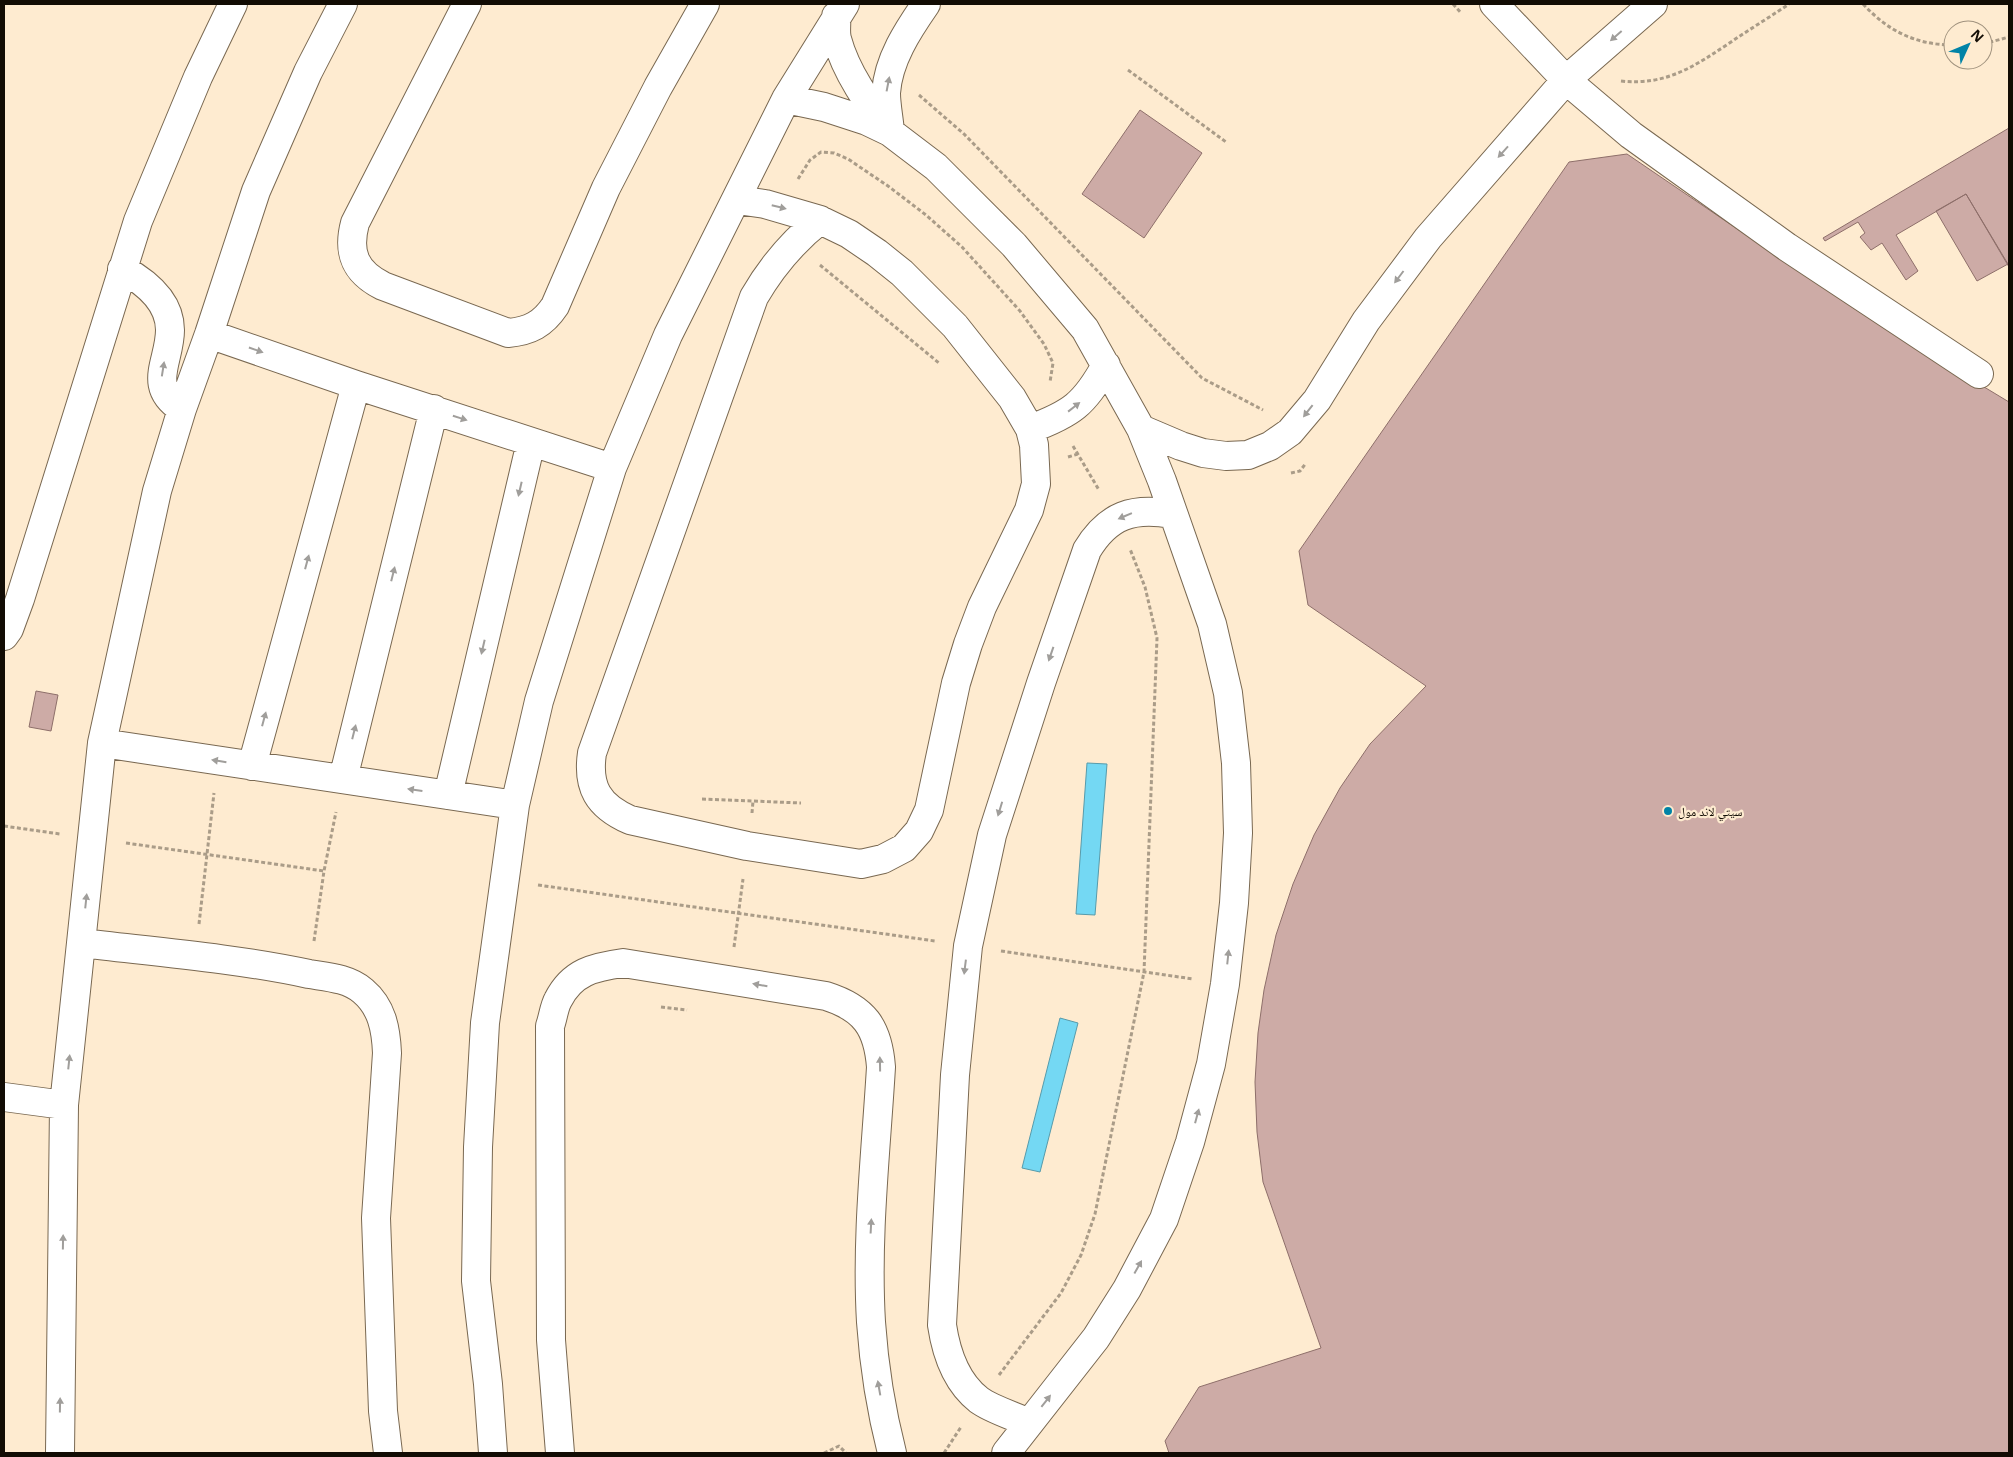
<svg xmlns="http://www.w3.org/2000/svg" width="2013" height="1457" font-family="'Open Sans','Noto Naskh Arabic',sans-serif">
  <rect width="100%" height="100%" fill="#feebd0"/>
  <path fill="#74d8f3" stroke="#579bab" d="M1087 763 1107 764 1095 915 1076 914Z
    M1060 1018 1078 1023 1040 1172 1022 1168Z"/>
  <path fill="#cdaba6" stroke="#8e6f6a" d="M1140 110 1202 153 1144 238 1082 194Z
    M2009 128V267L1966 194 1896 235 1918 271 1906 280 1882 243 1871 250 1860 237 1865 233 1858 222 1825 241 1823 238Z
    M1627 154 1855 309 2009 402V1453H1169L1165 1441 1199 1387 1321 1348 1263 1182 1257 1132 1255 1082 1258 1033 1264 990 1276 935 1293 884 1314 835 1340 788 1370 744 1426 686 1308 605 1299 551 1569 162Z
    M1966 194 2008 264 1977 281 1936 211Z
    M36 691 58 695 51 731 29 727Z"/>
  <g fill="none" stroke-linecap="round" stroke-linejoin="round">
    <defs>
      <path id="minor" d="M467 4 355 223C347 253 355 272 383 286L508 333C530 331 543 324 555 306L606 188 658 87 705 4
        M1494 4 1566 80 1631 135 1787 247 1979 374
        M836 16C837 23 835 32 837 39 846 73 869 104 889 131
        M786 99 824 107 867 121 890 132 936 167 1014 245 1085 329 1141 429 1162 481 1212 624 1228 693 1236 763 1238 833 1234 903 1225 984 1211 1064 1190 1142 1164 1219 1127 1289 1096 1338 1006 1453
        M890 132C889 119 886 105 886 93 888 60 908 30 926 4
        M737 200 765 204 820 220
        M820 220 849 234 877 253 902 273 955 326 1012 398 1030 429 1034 445 1036 484 1029 510 982 607 968 644 956 683 929 810 919 831 904 848 883 859 861 864 747 846 630 820C598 806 587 787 592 753L754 297C772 266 792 242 820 220Z
        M122 269C144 281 170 301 170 330 170 362 146 386 182 409
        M209 334 356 385 612 468
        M1030 429C1071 414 1085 404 1106 365
        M1141 429 1181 446 1203 453 1226 456 1248 455 1270 446 1290 432 1317 400 1366 321 1428 238 1566 80 1653 4
        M4 636 9 629 20 599 138 221 198 77 233 4
        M102 743 515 805
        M252 766 356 385
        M343 779 434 409
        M448 795 531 442
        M81 943C157 952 234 958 309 974 327 977 348 978 363 991 382 1007 386 1029 387 1053L376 1218 383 1411 388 1453
        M4 1097 64 1105
        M1029 1423C1014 1416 991 1409 979 1400 956 1382 946 1352 942 1325L955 1075 968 946 992 835 1041 683 1087 550C1108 515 1133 507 1172 514
        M60 1453 64 1105 102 743 157 491 182 409 209 334 256 191 308 72 343 4
        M493 1453 488 1384 476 1281 478 1147 485 1023 515 805 539 701 612 468 668 335 786 99 845 4
        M560 1453 551 1340 550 1026C553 1018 554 1007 558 1000 572 972 594 967 623 963L826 996C864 1008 878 1027 881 1067 876 1151 866 1237 871 1322 874 1366 881 1410 892 1453"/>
    </defs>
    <use href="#minor" stroke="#796851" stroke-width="30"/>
    <path stroke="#aa9c88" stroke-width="3" stroke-dasharray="4 2.5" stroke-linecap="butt" d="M1453 4 1461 13
      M1863 4C1888 31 1916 45 1953 45
      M1983 44 2009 37
      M1128 70 1226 142
      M1621 81C1666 86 1695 66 1731 42 1750 29 1770 17 1789 4
      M919 95 964 134 1202 378 1263 410
      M798 179 810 160 821 152 834 153 848 159 888 186 926 215 962 247 1020 311 1044 344 1053 363 1050 382
      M820 265 939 363
      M1073 446 1099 490
      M1068 457 1078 454
      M1291 473 1300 471 1306 463
      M702 799 801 803
      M752 813 753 801
      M4 826 60 834
      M126 843 324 871
      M538 885 935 941
      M199 924 214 793
      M314 941 324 871 336 812
      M734 947 743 879
      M1001 951 1193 979
      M661 1007 687 1010
      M999 1375 1061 1293 1081 1255 1095 1214 1144 972 1157 638 1145 587 1130 549
      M824 1453 839 1446 846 1453
      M944 1453 961 1427"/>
    <use href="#minor" stroke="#fff" stroke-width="28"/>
  </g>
  <defs><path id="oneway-solid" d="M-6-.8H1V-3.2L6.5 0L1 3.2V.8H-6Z" transform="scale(1.25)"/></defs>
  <g fill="#a09e9b">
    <use href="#oneway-solid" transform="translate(1616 36) rotate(139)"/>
    <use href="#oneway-solid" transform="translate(888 84) rotate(-79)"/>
    <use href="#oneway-solid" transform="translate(1503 152) rotate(132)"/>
    <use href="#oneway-solid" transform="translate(779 207) rotate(14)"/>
    <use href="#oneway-solid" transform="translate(1399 277) rotate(127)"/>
    <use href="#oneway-solid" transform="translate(256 350) rotate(19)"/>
    <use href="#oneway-solid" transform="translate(163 369) rotate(-81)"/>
    <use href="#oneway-solid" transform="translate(1074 407) rotate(-38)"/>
    <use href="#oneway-solid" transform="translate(1308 411) rotate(128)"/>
    <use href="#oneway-solid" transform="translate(460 418) rotate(18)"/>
    <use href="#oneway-solid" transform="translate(520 489) rotate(103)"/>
    <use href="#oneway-solid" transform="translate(1125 516) rotate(157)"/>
    <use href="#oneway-solid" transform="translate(307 562) rotate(-75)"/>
    <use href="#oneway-solid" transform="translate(393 574) rotate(-76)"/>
    <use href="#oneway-solid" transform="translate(483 647) rotate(103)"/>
    <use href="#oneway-solid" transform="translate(1051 654) rotate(109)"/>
    <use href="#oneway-solid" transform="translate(264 719) rotate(-75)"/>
    <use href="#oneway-solid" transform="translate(354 732) rotate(-76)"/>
    <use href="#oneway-solid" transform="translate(219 761) rotate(-171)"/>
    <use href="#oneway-solid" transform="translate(415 790) rotate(-172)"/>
    <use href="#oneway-solid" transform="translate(1000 809) rotate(107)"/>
    <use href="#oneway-solid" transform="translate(86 901) rotate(-84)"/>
    <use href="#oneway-solid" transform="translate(1228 957) rotate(-84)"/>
    <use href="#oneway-solid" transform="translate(965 967) rotate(97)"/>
    <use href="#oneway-solid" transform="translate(760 985) rotate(-170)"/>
    <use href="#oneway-solid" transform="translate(69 1062) rotate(-84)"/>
    <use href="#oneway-solid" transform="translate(880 1064) rotate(-91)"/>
    <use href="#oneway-solid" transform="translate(1197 1116) rotate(-75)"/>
    <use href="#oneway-solid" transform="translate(871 1226) rotate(-87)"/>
    <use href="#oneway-solid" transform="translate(63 1242) rotate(-89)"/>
    <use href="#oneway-solid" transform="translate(1138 1267) rotate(-61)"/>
    <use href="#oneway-solid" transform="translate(879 1388) rotate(-100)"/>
    <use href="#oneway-solid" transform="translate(1046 1401) rotate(-52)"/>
    <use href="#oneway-solid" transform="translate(60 1405) rotate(-89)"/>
  </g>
  <circle fill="#0183a7" stroke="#feebd0" stroke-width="2" cx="1668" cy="811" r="5"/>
  <g text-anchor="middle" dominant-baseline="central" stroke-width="4.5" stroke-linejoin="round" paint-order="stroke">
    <g font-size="12" fill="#120c04" stroke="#feebd0" text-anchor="start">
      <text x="1678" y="811">سيتي لاند مول</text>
    </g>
  </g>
  <rect width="2013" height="1457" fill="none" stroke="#120c04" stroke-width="10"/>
  <g transform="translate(1968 45) rotate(46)"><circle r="24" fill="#feebd0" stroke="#a0927e"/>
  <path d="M0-4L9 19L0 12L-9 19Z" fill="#0183a7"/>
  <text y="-8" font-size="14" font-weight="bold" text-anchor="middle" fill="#120c04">N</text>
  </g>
</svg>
